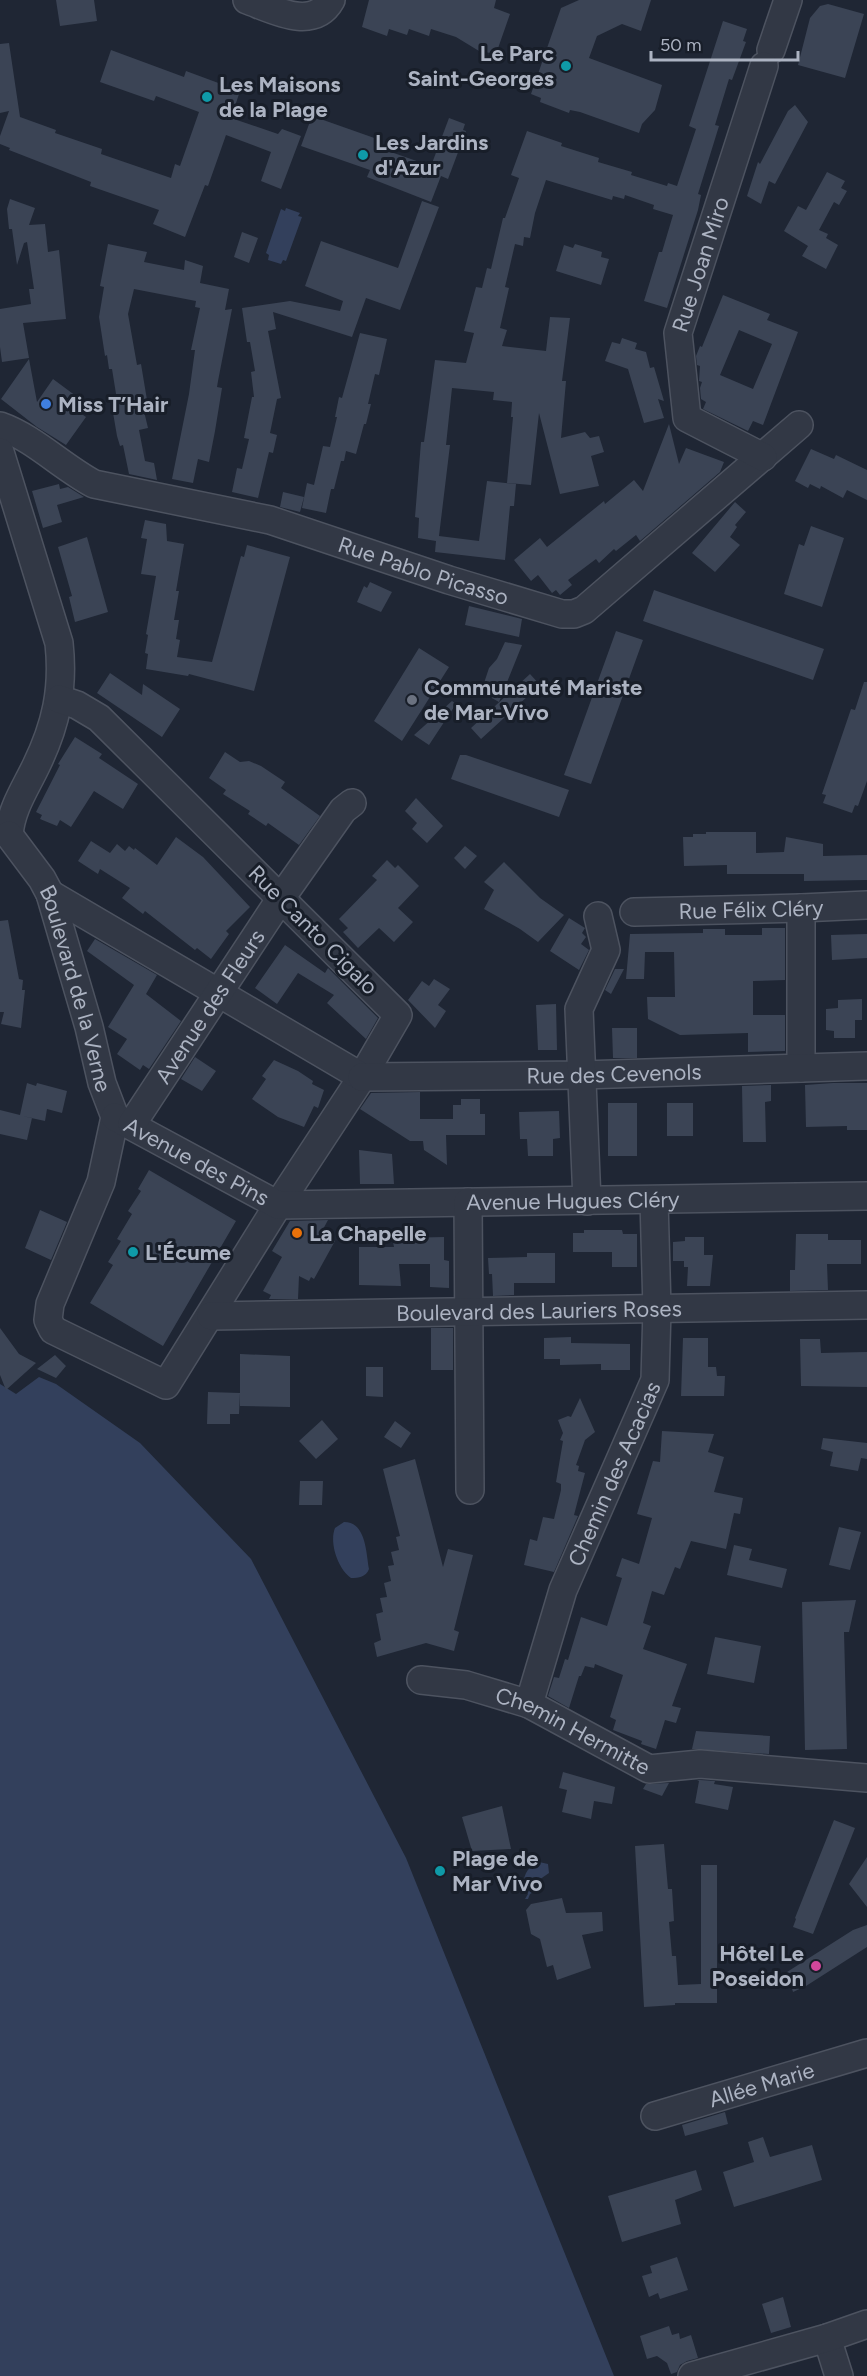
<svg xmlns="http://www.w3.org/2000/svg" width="867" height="2376" font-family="Figtree,sans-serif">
  <rect width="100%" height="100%" fill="#1f2634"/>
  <path fill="#33405c" d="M286 208 300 213 298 216 302 217 286 261 283 260 281 264 268 260 269 255 266 253 281 209 285 211Z
    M39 1377 56 1384 140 1443 251 1559 406 1858 614 2376H0V1384L16 1394Z
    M344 1522C366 1522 366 1552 369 1569 366 1577 359 1578 351 1578 338 1569 329 1543 335 1528Z
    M539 1862 548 1864 549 1873 536 1882 535 1891 530 1894 528 1899H525L528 1894 524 1888C522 1876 528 1866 539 1862Z"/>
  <path fill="#3b4455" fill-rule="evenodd" d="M56 0H94L97 21 60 26Z
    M369 0H496L494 8 510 14 496 54 479 51 456 37 431 29 429 36 409 29 407 35 389 29 387 36 362 27Z
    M579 0H651L641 31 622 24 597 36 589 58 662 85 655 110 642 124 639 133 580 112 570 110 569 113 540 102 541 98 531 94 561 8Z
    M828 4 864 14 845 78 798 65 810 18 820 6Z
    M723 21 747 29 743 41 746 42 732 80 729 79 718 115 715 125 719 126 698 194 701 195 698 210 667 308 644 301 659 252H662L673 215 653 209 654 205 625 195 624 199 613 196 612 200 546 180 535 213 530 238 524 237 523 246 515 244 505 287 509 288 500 328 507 330 502 346 546 351 550 317 570 318 562 381H566L561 438 585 432 590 438 599 436 604 452 591 456 599 486 560 494 539 413 531 485 507 483 513 417H511L512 402 493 400 494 392 452 388 446 445H450L439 536 479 541 487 481 516 484 514 506H510L505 560 435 552 436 541 418 538 419 518 415 517 421 442H424L435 360 466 363 474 333 464 331 476 287 482 288 487 268 491 269 503 218H505L519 178 511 175 527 131 562 143 561 146 599 158 598 162 632 172 631 175 667 186 668 183 677 186 696 129 689 126Z
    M9 43 20 117 56 130 55 133 102 149 101 154 171 178 175 164 180 166 199 112 156 96 154 101 100 82 111 50 184 77 186 71 240 91 231 118 278 134 282 129 301 136 281 189 261 181 271 152 226 135 208 186 205 185 185 237 153 224 159 210 90 186 91 182 9 150 10 148 0 144V136L9 111 0 113V44Z
    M795 105 808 122 775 184 769 181 761 204 747 196 758 162 760 164 788 111Z
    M312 116 380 140 379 143 389 147 388 151 431 166 449 118 465 124 463 130 466 131 448 179 441 176 431 202 367 177 370 170 301 146Z
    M827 172 845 181 841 188 847 191 839 205 834 202 819 230 828 234 826 238 838 245 826 269 802 256 808 246 784 231 798 206 806 210Z
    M10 199 35 208 29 225 45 224 48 252 59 250 66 319 23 323 29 358 2 362 0 347V309L31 304 29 289H34L27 242 24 243 17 265 12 229H9L7 209Z
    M422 201 439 207 400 310 366 298 352 337 273 312 276 329 268 331 281 398 277 399 270 433 277 435 273 453 269 452 258 498 232 492 237 468 242 469 249 439 244 438 252 397H254L251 372 255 371 250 342H247L242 308 290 301 340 311 343 301 305 286 321 241 398 268Z
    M242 232 258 238 249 263 234 257Z
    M108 244 147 252 144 262 184 270 185 260 203 266 200 283 229 289 225 310 232 309 218 381 217 387 222 388 215 431 209 462 198 459 193 483 172 479 189 394 195 350H191L200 308 195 307 196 301 134 289 128 314 137 365 141 364 148 406 143 407 148 428 139 430 145 461 154 463 157 480 129 474 123 445 120 446 117 436 111 401 117 400 112 369H109L107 355 105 356 99 317 104 287 100 286Z
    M575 244 602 252 601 257 609 259 601 285 556 271 564 245 573 248Z
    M723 295 770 314 767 320 798 332 763 425 753 421 748 431 703 409 706 402 701 399 700 388 702 382 699 381 700 366 697 365 696 356 700 346 702 347ZM739 330 772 344 753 389 720 375Z
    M360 333 387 339 379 375 375 374 368 404H371L366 424H364L356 454 346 451 344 461H341L334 489H331L326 513 302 508 307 483 314 485 323 446 330 447 337 417H335L339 397 342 398Z
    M622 338 637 343 635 349 646 352 650 368 654 367 664 401 658 399 664 418 644 423 628 369 605 361 612 342 620 344Z
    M29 359 37 402 53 379 80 399 73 408 86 417 66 445 37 427 1 399Z
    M669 424 679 464 686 448 724 462 720 472 640 541 636 535 616 551 614 549 599 563 596 559 568 580 572 585 560 595 556 590 552 593 538 575 531 581 514 560 540 538 547 547 604 501 605 504 634 480 643 491Z
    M811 449 834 459 836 455 867 470V500L847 490 843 498 821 486 820 489 810 484 808 488 795 481Z
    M59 484 60 489 68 487 84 497 57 505 62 522 43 528 32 491Z
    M283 492 304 497 300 512 280 507Z
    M735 502 746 512 735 525 737 527 730 537 740 545 715 572 692 553Z
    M145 520 166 524 167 541 184 544 176 591H179L174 620H179L176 639 180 640 177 657 212 662 241 556 244 557 247 545 290 557 254 691 189 674 188 676 146 669 148 654 145 653 148 635 146 634 156 576 141 574 147 539 141 538Z
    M811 526 844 538 822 607 784 594 799 544 804 546Z
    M87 537 108 612 75 622 69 597 72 596 58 547Z
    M370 582 392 592 381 612 357 602 364 586 367 588Z
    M654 590 824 649 813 680 643 621Z
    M469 606 522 619 519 637 465 625Z
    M616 631 643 640 591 784 564 775Z
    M505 642 522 645 499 702 481 692 489 668 497 659Z
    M419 648 449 667 402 741 374 721Z
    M110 673 142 695 143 684 180 709 162 737 97 693Z
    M530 674 540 685 481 739 471 728Z
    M864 682H867V781L858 806 855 805 852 813 823 803 826 795 822 794 851 709 855 710Z
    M452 701 456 704 429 745 414 735Z
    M75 737 102 754 99 758 138 784 123 809 94 791 71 827 60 820 57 826 40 819 42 815 36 812 60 765 58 764Z
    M225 752 240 762 249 761 261 766 285 782 281 788 320 816 299 845 268 823 266 826 248 814 250 811 223 794 226 790 209 778Z
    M460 755H466L569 790 559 817 451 779Z
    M416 798 443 826 427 843 412 829 417 823 405 811Z
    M706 832H756V853L784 852 786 837 823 844V856L867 855V880L804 881V874H727V865L684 866 683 837H693V834H706Z
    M176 837 203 857 250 907 226 931 229 934 211 959 197 948 195 950 145 911 143 914 122 898 130 888 100 869 98 874 78 861 91 841 110 853 117 844 125 851 129 846 134 850 135 848 157 865Z
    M465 846 477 856 465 869 454 858Z
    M387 860 395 868 398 865 419 886 398 908 413 922 394 942 379 928 358 948 343 932 348 928 339 919 377 880 372 876Z
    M504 862 540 898 564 915 538 942 520 929 484 909 494 890 484 882Z
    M569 918 585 928 582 933 586 937 581 944 589 950 579 970 550 951Z
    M8 920 19 979 23 980 22 990H25L21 1028 1 1024 4 1012H0V921Z
    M762 928H785V980L753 981V1015H785V1051L748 1052V1033L680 1035 648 1019 647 997H675L674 952H645L644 979H626L630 934 703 933V929H725V935H762Z
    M867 934V958L832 960 831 935Z
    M95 939 157 975 146 994 181 1021 149 1069 143 1065 140 1070 117 1054 127 1039 108 1027 134 985 87 951Z
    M285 945 325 973 328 968 378 1018 366 1039 327 1003 334 995 298 973 277 1004 255 988Z
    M615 969H624L611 994 605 990Z
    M434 979 450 989 438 1005 446 1011 435 1028 408 1000 422 981 429 986Z
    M862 999V1020H855V1038H834V1031L826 1030V1009L838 1008V1000Z
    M556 1004 557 1050H538L536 1005Z
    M612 1028H637V1058H613Z
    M195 1057 216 1071 202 1091 181 1079Z
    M274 1060 298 1071 313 1081 312 1084 324 1090 318 1108 314 1106 304 1127 278 1117 252 1099 266 1079 262 1076Z
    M27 1083 36 1086 37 1083 67 1091 62 1113 47 1109 45 1121 22 1116 32 1118 27 1140 0 1134V1110L20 1115Z
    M833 1083H867V1130H847V1126L806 1127 805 1085Z
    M771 1085V1101L765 1102 766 1142H743L742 1086Z
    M420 1092V1119H453V1105H461V1099H480V1114H485V1135H446L447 1165 424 1150 423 1141H410L360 1109 371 1093Z
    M608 1103H637V1156H608Z
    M667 1103H693V1136H667Z
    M559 1111 560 1138 553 1139V1156H528L527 1139H520L519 1112Z
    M359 1150 392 1154 394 1184H360Z
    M149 1170 236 1221 163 1346 90 1303 113 1265 108 1262 121 1241 117 1239 132 1214 128 1211 141 1191 138 1189Z
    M40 1210 67 1222 51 1260 25 1248Z
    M328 1220 321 1233 335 1241 314 1279 311 1277 309 1281 299 1276 298 1299H269L271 1295 263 1291 282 1257 272 1251 290 1221Z
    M584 1230H622L623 1234H637V1267H612V1252H573V1233H584Z
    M796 1234H828V1240H861V1264H827L828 1290 790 1291V1270H795Z
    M444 1237V1260L449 1261V1288L430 1287V1264H399L401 1286 359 1285V1247H394L393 1242H402V1238Z
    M685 1237H704V1255H713L710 1286H687L688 1267H684V1261H673V1242L685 1241Z
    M527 1253H555V1283H514V1295L493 1296 492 1274H489L488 1258 527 1257Z
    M0 1328 19 1354 36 1363 6 1390 0 1375Z
    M431 1328H453V1370H431Z
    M571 1337V1343L630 1344V1370H601V1364L560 1365V1359H544V1338Z
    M683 1338H708V1367H716L717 1376H725L724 1396H681Z
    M800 1339H820L821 1353 867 1352V1387L801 1386Z
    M240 1354 290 1356V1407L240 1406Z
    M55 1355 66 1366 56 1378 37 1369Z
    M366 1367H383V1397L366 1396Z
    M208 1392 240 1393 239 1414H230V1424H207Z
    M580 1398 595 1432 585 1440 576 1465 579 1466 578 1471 585 1473 574 1515 578 1516 554 1572 524 1565 530 1539 537 1541 543 1517 554 1519 561 1490V1484L556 1482 563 1441 560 1440 563 1433 558 1420 568 1416 571 1417Z
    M322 1420 338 1439 316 1459 299 1441Z
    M395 1421 411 1433 401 1448 384 1437Z
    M662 1431 714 1434 708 1452 724 1457 714 1492 743 1498 740 1514 734 1513 726 1549 691 1541 680 1569 675 1567 664 1595 652 1591 643 1623 651 1626 643 1649 687 1664 672 1706 681 1708 676 1723 665 1720 656 1749 641 1744 642 1741 613 1730 616 1720 610 1717 623 1675 595 1664 594 1668 585 1666 581 1676H579L569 1708 548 1696 554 1677 559 1678 565 1659 568 1660 581 1617 607 1626 622 1578 616 1576 622 1558 639 1564 652 1518 637 1514 653 1461 660 1462Z
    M823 1438 867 1443V1459L861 1458 858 1471 830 1466 833 1452 821 1449Z
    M415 1459 443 1567 448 1549 473 1555 454 1630 459 1632 454 1651 426 1643 377 1657 374 1643 381 1640 376 1614 383 1612 380 1598 387 1597 384 1583 391 1581 388 1566 394 1565 391 1552 399 1550 396 1537 400 1536 383 1469Z
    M300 1481H323L322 1505H299Z
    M839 1527 861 1532 850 1570 829 1565Z
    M734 1545 752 1549 749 1560 787 1569 782 1588 727 1575Z
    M856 1600 849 1632H844L847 1749 805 1750 802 1602Z
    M715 1637 761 1646 754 1683 707 1674Z
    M696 1731 770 1736 769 1754 692 1749Z
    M563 1772 615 1787 612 1804 594 1801 591 1819 562 1812 567 1790 559 1788Z
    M700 1780 715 1781 714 1784 733 1787 728 1810 695 1803 699 1781 697 1780Z
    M669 1783 662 1796 643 1789 646 1784Z
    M502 1806 511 1849 472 1851 462 1817Z
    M834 1820 855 1828 813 1934 793 1927 796 1919 795 1918Z
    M664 1844 668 1889H672L674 1921 669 1922 672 1956H676L678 1985 701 1984V1865H717V2003H675V2005L644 2007 635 1846Z
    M867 1857V1907L849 1884Z
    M562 1898 566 1913 602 1912 603 1931 582 1935 591 1968 557 1980 553 1965 547 1967 540 1939 531 1934 526 1910 531 1904Z
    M867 1925V1947L806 1986 793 1992 787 1972 853 1930Z
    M725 2112 728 2124 685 2136 682 2125Z
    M763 2137 770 2157 812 2145 822 2180 734 2207 723 2172 754 2162 748 2142Z
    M696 2170 702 2190 675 2200 681 2224 622 2242 608 2196Z
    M677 2257 688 2290 660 2299 658 2293 649 2297 642 2276 652 2273 650 2266Z
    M783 2297 791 2327 771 2333 762 2304Z
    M669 2326 672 2335 679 2333 680 2339 691 2335 698 2358 687 2361 680 2365 677 2372 671 2374 667 2363 657 2356 647 2359 640 2336Z"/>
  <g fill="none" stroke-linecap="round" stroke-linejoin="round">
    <defs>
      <g id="minor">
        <path d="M247 0C272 9 313 32 331 0"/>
        <path d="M771 50 788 0"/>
        <path id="s1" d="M0 426C34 438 62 467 94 484L270 520 449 580 562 614H574L584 610 799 425"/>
        <path d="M0 452 59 643C64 689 56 725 36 766 25 789 11 809 9 835"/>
        <path id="s2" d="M763 457 687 418 678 333 764 66"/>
        <path id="s3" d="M9 835 42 879 50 894 89 1027 102 1083 115 1117 101 1182 50 1304 48 1320 53 1330 166 1385 278 1205 362 1077 398 1015 99 718 77 705 59 699"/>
        <path d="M50 894 362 1077"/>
        <path id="s4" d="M634 912 801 908 867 905"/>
        <path d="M801 1068V908"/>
        <path id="s5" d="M362 1077 582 1075 867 1066"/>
        <path id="s6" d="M115 1117 278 1205 867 1196"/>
        <path id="s7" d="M132 1124 281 898 343 810 352 803"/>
        <path d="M587 1201 579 1009 606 950 598 916"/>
        <path d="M468 1202 470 1490"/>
        <path id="s8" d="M211 1316 867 1305"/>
        <path id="s9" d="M421 1680 466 1685 529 1704 649 1769 700 1764 867 1778"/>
        <path id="s10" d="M529 1704 563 1590 655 1380 657 1309 654 1200"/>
        <path id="s11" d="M655 2116 867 2053"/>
        <path d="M827 2338 839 2376"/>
        <path d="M692 2376 827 2338 867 2324"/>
      </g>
    </defs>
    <use href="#minor" stroke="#4d5360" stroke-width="30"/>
    <use href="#minor" stroke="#323845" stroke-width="27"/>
  </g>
  <g fill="#0f9aa8" stroke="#181e29" stroke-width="2">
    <circle cx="566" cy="66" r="6"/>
    <circle cx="207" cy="97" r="6"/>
    <circle cx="363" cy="155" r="6"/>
    <circle cx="133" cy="1252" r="6"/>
    <circle cx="440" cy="1871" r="6"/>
  </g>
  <circle fill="#3f7fe0" stroke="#181e29" stroke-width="2" cx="46" cy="404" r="6"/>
  <circle fill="#6b7280" stroke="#181e29" stroke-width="2" cx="412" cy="700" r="6"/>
  <circle fill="#e8710a" stroke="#181e29" stroke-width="2" cx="297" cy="1233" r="6"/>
  <circle fill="#d1479c" stroke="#181e29" stroke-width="2" cx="816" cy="1966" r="6"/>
  <g text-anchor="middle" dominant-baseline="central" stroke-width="6" stroke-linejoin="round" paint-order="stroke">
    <g font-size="22" font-weight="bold" fill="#acb3c2" stroke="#181e29" text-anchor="start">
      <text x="554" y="53" text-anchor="end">Le Parc<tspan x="554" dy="25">Saint-Georges</tspan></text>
      <text x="219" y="84">Les Maisons<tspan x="219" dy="25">de la Plage</tspan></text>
      <text x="375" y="142">Les Jardins<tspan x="375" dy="25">d'Azur</tspan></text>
      <text x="58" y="404">Miss T’Hair</text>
      <text x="424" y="687">Communauté Mariste<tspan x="424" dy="25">de Mar-Vivo</tspan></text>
      <text x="309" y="1233">La Chapelle</text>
      <text x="145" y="1252">L'Écume</text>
      <text x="452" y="1858">Plage de<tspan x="452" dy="25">Mar Vivo</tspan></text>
      <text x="804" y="1953" text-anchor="end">Hôtel Le<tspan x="804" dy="25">Poseidon</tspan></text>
    </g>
    <g font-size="22" fill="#acb3c2" stroke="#181e29">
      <text stroke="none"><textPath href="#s2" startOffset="243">Rue Joan Miro</textPath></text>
      <text stroke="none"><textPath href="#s1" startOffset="452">Rue Pablo Picasso</textPath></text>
      <text stroke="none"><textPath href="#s4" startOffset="117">Rue Félix Cléry</textPath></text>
      <text transform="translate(313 930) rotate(45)">Rue Canto Cigalo</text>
      <text stroke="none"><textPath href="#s3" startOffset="170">Boulevard de la Verne</textPath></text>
      <text stroke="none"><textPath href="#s7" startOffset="141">Avenue des Fleurs</textPath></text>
      <text stroke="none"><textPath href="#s5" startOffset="252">Rue des Cevenols</textPath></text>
      <text stroke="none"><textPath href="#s6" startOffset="93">Avenue des Pins</textPath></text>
      <text stroke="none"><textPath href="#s6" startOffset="480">Avenue Hugues Cléry</textPath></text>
      <text stroke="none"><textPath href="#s8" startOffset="328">Boulevard des Lauriers Roses</textPath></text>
      <text stroke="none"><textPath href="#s10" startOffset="246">Chemin des Acacias</textPath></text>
      <text stroke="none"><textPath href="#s9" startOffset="162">Chemin Hermitte</textPath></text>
      <text stroke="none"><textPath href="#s11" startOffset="111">Allée Marie</textPath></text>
    </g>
  </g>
  <path d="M651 51v9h147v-9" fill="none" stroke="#acb3c2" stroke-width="3"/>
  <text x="660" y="51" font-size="18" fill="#acb3c2" stroke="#181e29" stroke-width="4.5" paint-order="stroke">50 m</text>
</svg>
